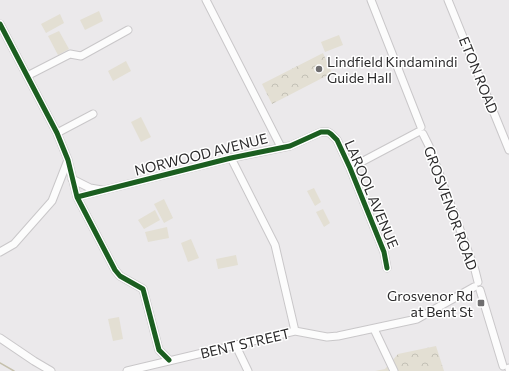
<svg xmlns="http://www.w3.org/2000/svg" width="509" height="371" font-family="Commissioner,sans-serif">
  <defs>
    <pattern id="park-crowns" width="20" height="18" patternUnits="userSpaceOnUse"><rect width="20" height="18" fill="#e3dfd3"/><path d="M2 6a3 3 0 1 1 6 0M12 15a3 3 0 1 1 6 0" fill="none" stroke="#c3c0b5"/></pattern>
  </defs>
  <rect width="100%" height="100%" fill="#ebe9eb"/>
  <path fill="#e3dfd3" d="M99 11 103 21 85 30 80 20Z
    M60 14 64 23 46 33 41 24Z
    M59 31 69 49 58 55 48 36Z
    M339 35 343 45 325 52 321 42Z
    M126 61 131 71 113 81 108 71Z
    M141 117 151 137 141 142 131 122Z
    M314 188 321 202 315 206 307 191Z
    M164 199 173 218 164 223 154 204Z
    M323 209 330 223 324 227 316 212Z
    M155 210 160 220 144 229 138 220Z
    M167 227 169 238 148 242 145 232Z
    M191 239 199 258 188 262 181 243Z
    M236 255 238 265 218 269 216 259Z
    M119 317 123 339 113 341 108 319Z"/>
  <path fill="url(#park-crowns)" d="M323 53 332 73 272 104 262 84Z
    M436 346 444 371H375L385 369 398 354Z"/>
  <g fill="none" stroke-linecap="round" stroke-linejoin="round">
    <path stroke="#c5c0ac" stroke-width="1.5" d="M0 363 14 371"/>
    <defs>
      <path id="minor" d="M206 0 281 147
        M371 0 421 127
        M448 0 509 150
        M0 24 57 133 68 160 77 197 115 270 120 276 143 289 159 350 169 360
        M27 76 70 54 81 56 128 30
        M57 133 93 114
        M423 134 429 146 475 270 478 282
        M231 158 275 245 295 331
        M350 168 418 132
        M72 179 90 188 102 190
        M77 197 231 158 290 146 321 132H328L331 134 337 140 350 168 384 252 387 268
        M0 252 14 244 52 201 68 160
        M480 290 503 366
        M374 329 394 371
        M0 338 34 361 51 371
        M236 346 248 371
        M509 369V368
        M127 371 295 331 327 337 338 336 417 319 474 287"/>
    </defs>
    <use href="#minor" stroke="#c9c7c9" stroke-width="9"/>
    <use href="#minor" stroke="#fcfcfc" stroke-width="7"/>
    <defs>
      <path id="cycleway" d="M0 24 57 133 68 160 77 197 115 270 120 276 143 289 159 350 169 360
        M77 197 231 158 290 146 321 132H328L331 134 337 140 350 168 384 252 387 268"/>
    </defs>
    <use href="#cycleway" stroke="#fff" stroke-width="8"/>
    <use href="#cycleway" stroke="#1b5e20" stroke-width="5"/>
  </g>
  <g fill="#6f6e6f" stroke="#fff" stroke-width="1.5">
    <circle cx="319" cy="69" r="4"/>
    <rect x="477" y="299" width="8" height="8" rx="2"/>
  </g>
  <g text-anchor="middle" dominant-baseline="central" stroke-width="3" stroke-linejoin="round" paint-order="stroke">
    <g font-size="14" fill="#2c2b2c" stroke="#fff" text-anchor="start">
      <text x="327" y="61">Lindfield Kindamindi<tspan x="327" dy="16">Guide Hall</tspan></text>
      <text x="473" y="295" text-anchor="end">Grosvenor Rd<tspan x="473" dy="16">at Bent St</tspan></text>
    </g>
    <g font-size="14" fill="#2c2b2c" stroke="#fff">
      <text transform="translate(479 75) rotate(68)">ETON ROAD</text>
      <text transform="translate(201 154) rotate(-14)">NORWOOD AVENUE</text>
      <text transform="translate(372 194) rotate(67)">LAROOL AVENUE</text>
      <text transform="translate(451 208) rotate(70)">GROSVENOR ROAD</text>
      <text transform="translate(245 343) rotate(-13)">BENT STREET</text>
    </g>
  </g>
</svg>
